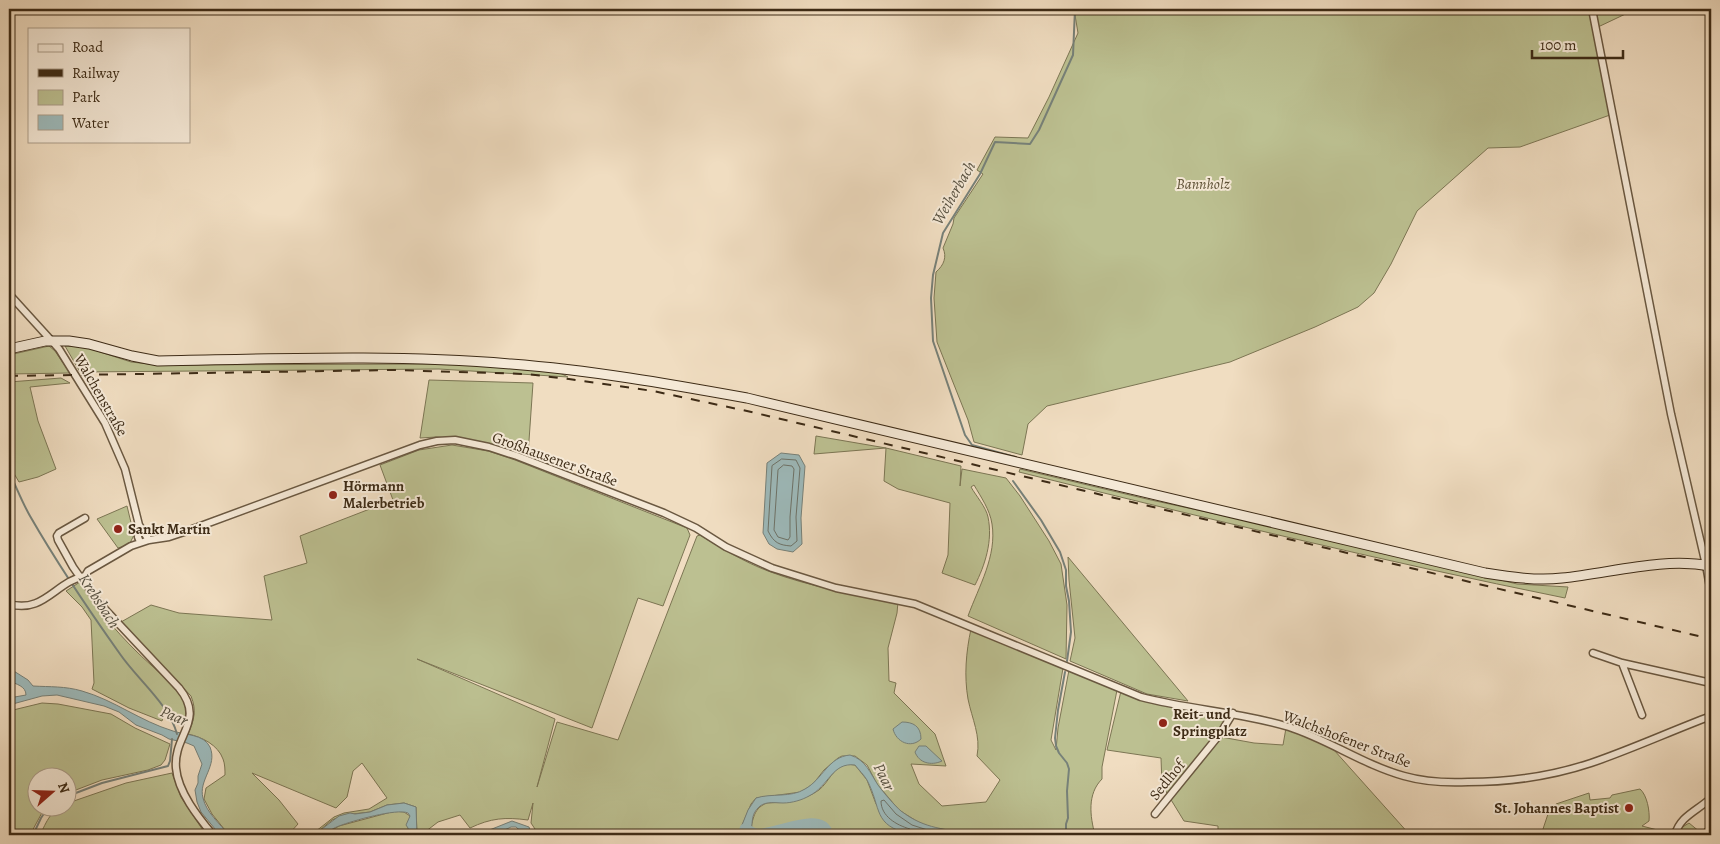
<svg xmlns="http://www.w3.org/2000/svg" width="1720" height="844" font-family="Alegreya,serif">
  <rect width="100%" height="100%" fill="#f0ddc1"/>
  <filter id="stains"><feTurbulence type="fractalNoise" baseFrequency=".004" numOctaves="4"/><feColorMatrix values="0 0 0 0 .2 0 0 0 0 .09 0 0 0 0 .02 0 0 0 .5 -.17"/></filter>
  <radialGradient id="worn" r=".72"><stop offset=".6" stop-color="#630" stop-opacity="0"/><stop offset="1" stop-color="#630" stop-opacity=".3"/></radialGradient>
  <path fill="#bcc091" stroke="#7c7654" d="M1074 9H1636L1598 27 1610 115 1520 147 1488 148 1417 211 1391 264 1374 293 1358 307 1315 327 1230 362 1047 406 1028 424 1022 455 974 442 968 420 937 342 934 298 936 272C944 265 947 257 943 248L953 224 954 218 983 174 977 170 995 137 1028 138 1049 97 1078 33Z
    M49 346 55 351 70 373 9 374V355Z
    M65 346 85 347 131 362 158 365 441 364 509 366 560 373 568 377 439 369 80 372Z
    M61 378 70 383 30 387 38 421 56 469 38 477 19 482 9 465V382Z
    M429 380 533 383 528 455 471 440 436 437 420 438Z
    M816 436 886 448 961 466 960 486 962 469 1006 478 1020 496 1049 541 1061 564 1067 605 1066 659 968 616C979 586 997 556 992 524 990 510 981 497 974 485L971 487C976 496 986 507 988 517 993 541 985 565 975 585L942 573 948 555 950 503 898 489 884 481 886 448 814 454Z
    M452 445 488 451 515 460 687 528 690 535 663 606 638 598 592 728 417 659 555 719 537 787 557 722 618 740 697 536 700 535C721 548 744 562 768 571 810 587 854 594 898 602L897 613 888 648 889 681 896 683 894 693 935 734 946 766 911 764 919 784 942 806 986 802 1000 780 977 756C981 736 972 719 968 699 964 676 966 652 971 629L1063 668 1051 740 1056 750 1058 728 1069 670 1117 690 1102 767V779C1087 794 1090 816 1095 835H973L932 828 918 822 899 810 877 784 867 765 855 756H842L838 758 824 770 813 784 801 792 756 798 751 804 738 835H539L531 823 533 803 528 820C505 817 491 818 470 828L460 815 438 822 421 835H417L416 807 404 803 387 805 370 812 344 815 332 820 314 835H311L334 817 344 813 369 809 387 798 362 763 353 771 347 797 336 808 252 773 279 800 298 824 288 835H229L212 814 204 799 206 788 225 775C225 770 225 764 223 759 218 745 202 737 188 734 194 720 197 711 191 696L121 622 151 605 179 613 272 620 264 576 307 563 300 536 393 500 380 465 419 450Z
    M1020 469 1151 500 1327 538 1517 584 1568 587 1565 598C1382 561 1200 517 1019 472Z
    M127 506 134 535 129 545 118 548 97 519Z
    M1068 557 1188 701 1147 694 1070 661 1075 638 1069 580Z
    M80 582C95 607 115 630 136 651 151 666 170 680 182 698 186 705 186 712 185 720L167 711 164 713 162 721 129 708 92 689 94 683 91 620 82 607 66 591Z
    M1121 691 1227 714V721L1221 737 1254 743 1283 745 1286 728 1317 740 1334 750 1410 835H1218V826L1184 821 1162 785 1161 758 1107 750Z
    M42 703 58 704 111 714 135 728 170 744 165 760 161 765 148 770 102 780 68 793V776H38V806L45 807 30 835H9V711Z
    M847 764 855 765 867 780 876 804 901 832 939 835H748C754 823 751 809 767 803 785 802 804 801 819 790 829 782 833 767 847 764Z
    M172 773 181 797 206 835H40C46 823 52 806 68 806V803L126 783Z
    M1640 789C1647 795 1650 811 1649 821L1642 826 1673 834 1672 835H1541L1549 811 1556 804 1589 793 1590 800 1610 798 1612 795Z
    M395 811 404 812 410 816 408 835H324L339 826Z
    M1689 823 1700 832 1711 824V835H1679L1681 828Z"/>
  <path fill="#9dbabb" stroke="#778179" d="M781 453 799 455 805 466 801 518 802 544 793 552 777 549 769 544 763 533 767 463Z
    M9 668 28 680 33 686C50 687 65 686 82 691 114 700 140 721 173 731 184 735 204 734 210 747 218 766 198 780 203 798 206 812 220 824 229 835H220L201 812 197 802 195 790 198 783V776L202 764 194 746 187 743 169 739 162 735 136 725 119 712 104 706 57 695 42 696 9 705V698L26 695C26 686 16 684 9 681Z
    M902 722C913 722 921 726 921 739 911 749 896 742 893 729Z
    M919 746H926L942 761C931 766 919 763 915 752Z
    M850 755C866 760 870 773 878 785 883 792 895 806 901 811 926 830 945 828 973 835L911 834C872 826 882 808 867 780 864 775 859 770 855 765 832 762 829 786 809 796 802 800 792 803 783 803 775 803 767 801 760 806 749 815 754 825 750 834L748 835H738L748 810 756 798C771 793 791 798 805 789 823 779 828 757 850 755Z
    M404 803 416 807 417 835H408V828L406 825 410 816 408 813C397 808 352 821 339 826 328 830 327 835 314 835L339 816 350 813 355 814 370 812 387 805Z
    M512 821 529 827 532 835H525L516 827H511L494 835H457L465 832 482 833Z"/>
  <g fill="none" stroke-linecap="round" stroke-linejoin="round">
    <path stroke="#6d7268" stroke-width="1" d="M782 459 796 460 800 468 796 517 797 541 791 546C779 545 774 543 768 531L772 466Z
      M784 465 792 466 794 469 790 517V537L788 540 778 537 774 530 778 470Z
      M912 835 910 829C896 825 881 816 881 801L884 800 896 814 912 825 943 835"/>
    <path stroke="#778179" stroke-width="2" d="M1015 457 972 445 965 435 933 341 931 298 933 275 943 233 980 174 995 142 1030 144 1039 130 1073 55 1075 9
      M9 472C16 486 22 502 30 516 57 563 88 609 120 654 137 679 169 704 177 734
      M1013 481 1041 520 1060 552 1066 570V586L1069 601 1071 632 1067 661
      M1065 672 1058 710 1055 738 1056 746 1059 753 1067 763 1069 769 1067 791 1068 818 1066 824V835
      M68 796 102 783 168 766 170 761 172 739
      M33 835 41 818 49 806"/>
    <path stroke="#9dbabb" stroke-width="11" d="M745 829C748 830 752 833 756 834 774 837 822 809 828 835"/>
    <defs>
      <path id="street" d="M1592 9 1671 414 1706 565 1711 593
        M9 294 59 349 105 423 125 469 139 525 149 540
        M139 525 138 537 140 542
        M85 576 90 591 102 606 179 688C206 721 173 735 176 768 178 792 198 817 213 835
        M80 577 73 567 58 540 57 536 59 533 85 518
        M9 604C44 614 56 581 85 576L88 571 131 546 149 540 169 537 187 531 420 445 437 441 455 440 489 447 517 456 664 513 696 528 726 547 772 568 836 588 915 604 1141 697C1190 710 1241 712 1289 727 1329 740 1364 765 1404 776 1425 782 1446 783 1468 782 1509 782 1552 776 1591 763 1632 749 1671 731 1711 716
        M1593 653 1622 663 1711 683
        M1622 663 1642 715
        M1155 814 1220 734 1233 713
        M1675 835C1680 816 1697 811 1711 798"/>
      <path id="secondary" d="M9 349 45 341H69L89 344 132 356 158 361C274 359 395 354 511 364 590 370 669 384 747 398L1485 573C1510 577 1537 581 1562 578 1612 573 1661 557 1711 566"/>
    </defs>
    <use href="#street" stroke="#6a5841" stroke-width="9"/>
    <use href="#secondary" stroke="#3d2b16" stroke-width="11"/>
    <use href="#street" stroke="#f5e9d7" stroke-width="6"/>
    <use href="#secondary" stroke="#f5e9d7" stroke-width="9"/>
    <path stroke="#3d2b16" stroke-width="2" stroke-dasharray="9 9" stroke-linecap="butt" d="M9 376 394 370 526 374 569 379 653 391 747 411 1711 639"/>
  </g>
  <g fill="#8f2418" stroke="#f5e9d7" stroke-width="2">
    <circle cx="333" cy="495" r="5"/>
    <circle cx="118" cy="529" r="5"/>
    <circle cx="1163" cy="723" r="5"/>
    <circle cx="1629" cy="808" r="5"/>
  </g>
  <g text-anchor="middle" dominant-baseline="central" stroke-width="4" stroke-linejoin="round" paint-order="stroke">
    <g font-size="15" font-style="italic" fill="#5d5035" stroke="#f5e9d7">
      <text x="1203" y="184">Bannholz</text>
    </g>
    <g font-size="15" fill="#3d2b16" stroke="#f5e9d7">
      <text transform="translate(101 395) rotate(60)">Walchenstraße</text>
      <text transform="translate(555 459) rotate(20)">Großhausener Straße</text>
      <text transform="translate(1347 739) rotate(21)">Walchshofener Straße</text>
      <text transform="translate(1167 780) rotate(-51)">Sedlhof</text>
    </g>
    <g font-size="15" font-weight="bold" fill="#3d2b16" stroke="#f5e9d7" text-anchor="start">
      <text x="343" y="486">Hörmann<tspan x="343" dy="17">Malerbetrieb</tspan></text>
      <text x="128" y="529">Sankt Martin</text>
      <text x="1173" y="714">Reit- und<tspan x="1173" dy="17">Springplatz</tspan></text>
      <text x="1619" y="808" text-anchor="end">St. Johannes Baptist</text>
    </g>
    <g font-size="16" font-style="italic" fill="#554f3f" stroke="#f5e9d7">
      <text transform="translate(954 193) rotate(-60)">Weiherbach</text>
      <text transform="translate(99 601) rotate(57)">Krebsbach</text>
      <text transform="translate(174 716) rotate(23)">Paar</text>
      <text transform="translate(884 777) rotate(64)">Paar</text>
    </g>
  </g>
  <rect width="1720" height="844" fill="none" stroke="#f0ddc1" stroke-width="30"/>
  <rect x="10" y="10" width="1700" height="824" fill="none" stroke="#3d2b16" stroke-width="2.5"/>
  <rect x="15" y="15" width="1690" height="814" fill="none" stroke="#3d2b16"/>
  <rect x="28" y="28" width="162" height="115" fill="#f5e9d7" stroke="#ab9d8a"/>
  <rect x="38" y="44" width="25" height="8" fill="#f5e9d7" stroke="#ab9d8a"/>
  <text x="72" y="52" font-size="15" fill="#3d2b16">Road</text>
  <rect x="38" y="69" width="25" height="8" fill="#3d2b16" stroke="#ab9d8a"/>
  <text x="72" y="78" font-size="15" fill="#3d2b16">Railway</text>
  <rect x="38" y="90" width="25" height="15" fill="#bcc091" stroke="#ab9d8a"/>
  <text x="72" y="102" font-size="15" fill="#3d2b16">Park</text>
  <rect x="38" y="115" width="25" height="15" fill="#9dbabb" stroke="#ab9d8a"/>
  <text x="72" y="128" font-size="15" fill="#3d2b16">Water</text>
  <g transform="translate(52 792) rotate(70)"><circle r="24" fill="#f5e9d7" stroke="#ab9d8a"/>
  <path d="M0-4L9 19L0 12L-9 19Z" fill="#8f2418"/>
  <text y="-8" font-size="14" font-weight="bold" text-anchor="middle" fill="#3d2b16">N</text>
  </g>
  <path d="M1532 50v8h91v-8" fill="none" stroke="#3d2b16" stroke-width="2.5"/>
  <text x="1540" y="50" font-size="15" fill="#3d2b16" stroke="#f5e9d7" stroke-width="4" paint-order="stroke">100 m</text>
  <rect width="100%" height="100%" filter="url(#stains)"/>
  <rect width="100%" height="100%" fill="url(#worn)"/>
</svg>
